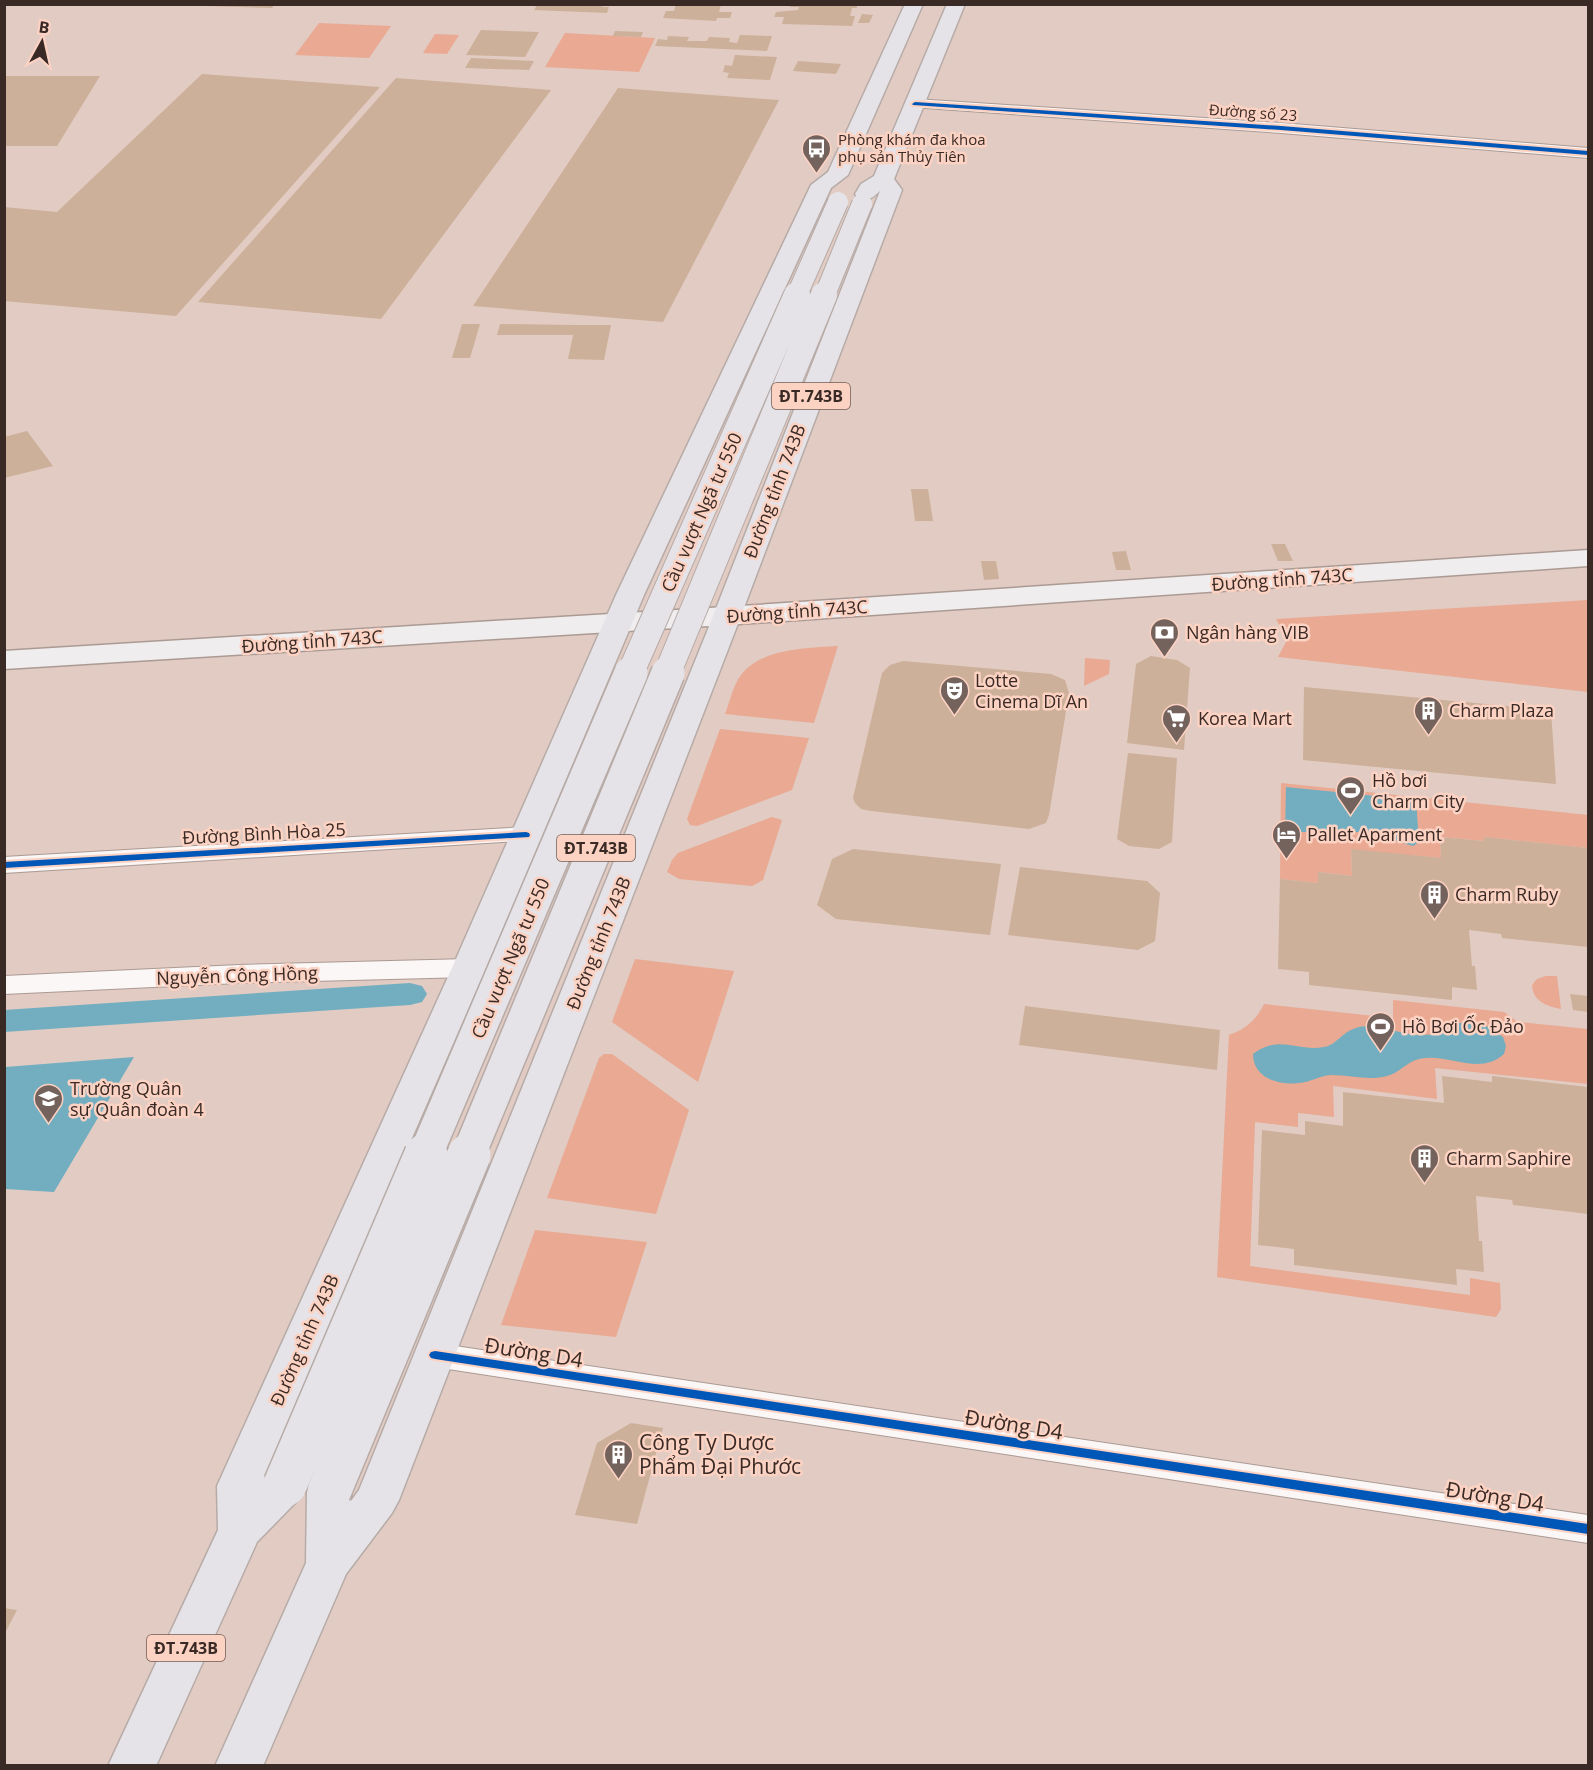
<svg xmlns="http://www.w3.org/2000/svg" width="1593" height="1770" font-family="'Open Sans',sans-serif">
  <rect width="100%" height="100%" fill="#e1cbc3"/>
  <path fill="#e9a992" d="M319 23 391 26 369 58 295 55Z
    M565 33 655 38 639 72 545 67Z
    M435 34 459 35 447 54 423 53Z
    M1588 600V692L1278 657 1287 640 1276 619Z
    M838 646 814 723 725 714C730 702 733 685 741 675 761 648 809 648 838 646Z
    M1085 658 1110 660 1109 674 1084 686Z
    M720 729 809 738 792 790 697 826 690 825 687 819Z
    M1281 783 1588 815V848L1484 837V841L1440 837 1441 858 1351 850 1352 876 1319 872 1318 883 1280 879Z
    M772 817 782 820 763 880 752 886 679 879 667 872 672 860 678 853Z
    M635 959 734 971 698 1082 612 1022Z
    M1546 976H1557L1561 1009C1547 1006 1533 1002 1532 985L1537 979Z
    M1393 1000 1504 1012 1518 1022 1588 1029V1084L1435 1068 1437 1099 1333 1086 1334 1117 1298 1113V1127L1255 1122 1250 1266 1470 1295V1278L1500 1283 1501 1309 1496 1317 1217 1277 1229 1035C1246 1029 1256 1020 1264 1004L1393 1018Z
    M604 1054H612L689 1110 656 1214 547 1198 599 1058Z
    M535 1230 647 1242 616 1337 501 1325Z"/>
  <path fill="#72aec0" d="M1286 787 1416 800 1419 842 1413 846 1364 832H1285Z
    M1468 1022 1484 1025 1503 1037 1506 1046 1504 1054C1479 1077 1447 1052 1419 1059 1406 1062 1400 1073 1387 1076 1368 1081 1351 1075 1332 1075 1323 1075 1314 1080 1305 1082 1283 1087 1253 1080 1253 1054 1279 1034 1297 1052 1324 1047 1339 1045 1343 1026 1369 1026 1388 1027 1406 1036 1424 1035 1441 1035 1449 1023 1468 1022Z
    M134 1057 54 1192 5 1189V1067Z"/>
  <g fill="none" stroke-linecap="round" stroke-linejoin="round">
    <path fill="#72aec0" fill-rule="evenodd" d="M410 983 422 986 427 994 422 1002 410 1005 4 1032V1010Z"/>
  </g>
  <path fill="#cdb099" d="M208 4H275L272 8 208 6Z
    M603 4 602 7H609L607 13 534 10 537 5Z
    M676 4H721L719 12H732L730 18H717L716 21 663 18 666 11H674Z
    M791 4H857V8H852L850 16H855L852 26 782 24 784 17H774L776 12 798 10 799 7H790Z
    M862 14 873 15 869 23H858Z
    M481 30 539 32 525 57 466 55Z
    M615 31 643 32 641 37 613 36Z
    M740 35 772 36 767 51 655 46 658 39 667 40 668 36 689 37 687 41H707L709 37 730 38 729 42 737 43Z
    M735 55 777 57 770 80 727 78 729 73 723 72 725 65 732 66Z
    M471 58 534 61 529 70 465 68Z
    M798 61 841 64 836 74 793 71Z
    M202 74 380 87 176 316 4 301V207L57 212Z
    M4 76H100L57 146H4Z
    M396 78 551 90 381 319 198 302Z
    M618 88 779 100 663 322 473 306Z
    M462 324H480L470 358H452Z
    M500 324 576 325H611L604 360 568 359 573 335H497Z
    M27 431 53 466 4 478V437Z
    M911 489H928L933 521H915Z
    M1271 544H1285L1293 561H1278Z
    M1126 551 1131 570H1116L1112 552Z
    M981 561H996L999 579 984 580Z
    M1151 656 1177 660 1190 668 1184 750 1127 743 1136 664Z
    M903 661 1051 674 1065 680 1069 693 1049 815 1046 823 1029 829 871 811 861 809 855 803 853 798 882 673 890 665Z
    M1304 687 1551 710 1556 784 1303 760Z
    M1128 753 1177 758 1172 842 1159 849 1129 846 1117 839Z
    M1440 837 1484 841V837L1588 848V947L1502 938 1501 934 1469 930 1472 966H1475L1477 990 1452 987V1000L1309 985V972L1278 969 1280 879 1318 883V872L1352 876 1351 849 1441 858Z
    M853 849 1001 864 990 935 836 919 817 905 832 859Z
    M1020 867 1147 881 1160 893 1155 941 1138 950 1008 935Z
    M1570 994 1588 996V1012L1573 1010Z
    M1025 1006 1220 1030 1217 1070 1019 1045Z
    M1442 1076 1492 1082V1076L1588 1087V1214L1513 1205 1512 1200 1476 1196 1479 1241H1482L1484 1272 1456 1269 1457 1285 1294 1265V1249L1258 1245 1262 1130 1305 1135V1121L1343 1126V1092L1444 1103Z
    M631 1423 663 1428 637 1524 575 1515 597 1443Z
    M4 1608 17 1610 4 1635Z"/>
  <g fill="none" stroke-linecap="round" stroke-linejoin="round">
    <defs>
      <path id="minor" d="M915 99 1281 123 1588 148V158L1281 133 910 107 907 104Z
        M526 827 535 830 538 835 535 840 4 873V857Z
        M469 959 478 962 482 968 478 974 469 977 239 983 4 994V976L239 965Z
        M435 1343 1588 1515V1543L435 1367 424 1364 419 1355 424 1346Z"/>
      <path id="secondary" d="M1588 550V566L725 625 4 669V651L725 607Z"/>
      <path id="primary" d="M905 4H923L848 175 831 188 644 595 486 968 264 1478C276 1467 286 1468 300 1472L307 1485 300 1498 257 1542 156 1766H108L218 1530 217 1486 452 968 616 595 811 185 828 172Z
        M947 4H965L894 179 902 190 734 634 399 1500 392 1513 346 1574 263 1766H215L306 1563 307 1492 314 1479 329 1474 344 1479 351 1492V1501L359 1490 706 634 880 191C872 198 870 201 858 199L855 194 861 184 874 176Z"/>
    </defs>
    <use href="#minor" stroke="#ab9a93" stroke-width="2"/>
    <use href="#secondary" stroke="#ab9a93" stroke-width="3"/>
    <use href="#primary" stroke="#b7aba7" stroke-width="3"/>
    <use href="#minor" fill="#faf7f6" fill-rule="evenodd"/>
    <use href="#secondary" fill="#efedee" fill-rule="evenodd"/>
    <use href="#primary" fill="#e5e3e7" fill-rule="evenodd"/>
    <defs>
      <path id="primary-bridge-far3" d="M796 297 838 202
        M824 297 862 204"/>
      <path id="primary-bridge-far2" d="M630 674 797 295
        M667 674 824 295"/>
      <path id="primary-bridge-far1" d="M425 1156 631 673
        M468 1156 668 673"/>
      <path id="primary-bridge" d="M285 1485 426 1155
        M329 1492 469 1155"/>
    </defs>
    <use href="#primary-bridge-far3" stroke="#b7aba7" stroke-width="22" stroke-linecap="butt"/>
    <use href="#primary-bridge-far2" stroke="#b7aba7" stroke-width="28" stroke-linecap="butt"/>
    <use href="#primary-bridge-far1" stroke="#b7aba7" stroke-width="36" stroke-linecap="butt"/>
    <use href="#primary-bridge" stroke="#b7aba7" stroke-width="46" stroke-linecap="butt"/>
    <use href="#primary-bridge-far3" stroke="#e5e3e7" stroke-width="20"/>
    <use href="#primary-bridge-far2" stroke="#e5e3e7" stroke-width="26"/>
    <use href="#primary-bridge-far1" stroke="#e5e3e7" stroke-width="33"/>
    <use href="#primary-bridge" stroke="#e5e3e7" stroke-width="43"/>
    <defs>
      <path id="cycleway" d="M915 102 1281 126 1588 151V155L1281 130 913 105 912 104Z
        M526 832 529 833 530 835 529 837 4 868V862Z
        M435 1351 1588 1524V1534L435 1359 431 1358 429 1355 431 1352Z"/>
    </defs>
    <use href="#cycleway" stroke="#fcd2c3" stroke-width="4"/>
    <use href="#cycleway" fill="#0057b8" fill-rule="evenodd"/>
  </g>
  <defs>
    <symbol id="bus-pin" viewBox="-11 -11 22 30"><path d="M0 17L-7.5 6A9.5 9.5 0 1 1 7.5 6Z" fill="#74625c" stroke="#fcd2c3"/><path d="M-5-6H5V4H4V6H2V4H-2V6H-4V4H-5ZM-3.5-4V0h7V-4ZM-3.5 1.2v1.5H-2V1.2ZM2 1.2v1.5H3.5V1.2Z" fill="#fff"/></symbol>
    <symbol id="bank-pin" viewBox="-11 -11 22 30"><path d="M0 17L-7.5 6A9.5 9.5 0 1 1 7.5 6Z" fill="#74625c" stroke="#fcd2c3"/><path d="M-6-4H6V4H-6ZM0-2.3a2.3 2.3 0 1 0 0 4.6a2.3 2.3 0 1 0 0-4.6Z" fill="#fff"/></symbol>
    <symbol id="theatre-pin" viewBox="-11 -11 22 30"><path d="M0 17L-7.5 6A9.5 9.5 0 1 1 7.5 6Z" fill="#74625c" stroke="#fcd2c3"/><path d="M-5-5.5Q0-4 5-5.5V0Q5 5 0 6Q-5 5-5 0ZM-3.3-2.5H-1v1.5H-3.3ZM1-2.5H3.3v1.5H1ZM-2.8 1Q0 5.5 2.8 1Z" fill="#fff"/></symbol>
    <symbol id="building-pin" viewBox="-11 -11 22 30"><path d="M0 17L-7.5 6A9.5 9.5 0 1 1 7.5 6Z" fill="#74625c" stroke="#fcd2c3"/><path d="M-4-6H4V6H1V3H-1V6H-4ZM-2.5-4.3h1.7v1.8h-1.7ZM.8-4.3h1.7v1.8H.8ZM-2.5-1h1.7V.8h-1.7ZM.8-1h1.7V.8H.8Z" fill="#fff"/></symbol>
    <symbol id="supermarket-pin" viewBox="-11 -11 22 30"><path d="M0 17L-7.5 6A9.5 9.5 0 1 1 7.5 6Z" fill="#74625c" stroke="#fcd2c3"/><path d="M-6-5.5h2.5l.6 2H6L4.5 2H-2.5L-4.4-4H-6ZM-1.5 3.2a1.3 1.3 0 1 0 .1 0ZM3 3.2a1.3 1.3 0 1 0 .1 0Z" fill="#fff"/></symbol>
    <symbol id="stadium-pin" viewBox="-11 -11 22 30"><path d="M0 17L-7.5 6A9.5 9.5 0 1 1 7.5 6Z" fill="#74625c" stroke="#fcd2c3"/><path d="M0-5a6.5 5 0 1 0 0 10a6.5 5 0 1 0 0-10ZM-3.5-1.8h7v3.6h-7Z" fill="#fff"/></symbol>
    <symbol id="hotel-pin" viewBox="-11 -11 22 30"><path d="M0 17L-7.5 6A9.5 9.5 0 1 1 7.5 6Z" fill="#74625c" stroke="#fcd2c3"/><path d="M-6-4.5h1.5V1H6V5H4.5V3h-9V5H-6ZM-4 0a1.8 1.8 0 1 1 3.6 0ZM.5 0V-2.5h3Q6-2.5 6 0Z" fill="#fff"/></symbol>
    <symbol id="school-pin" viewBox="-11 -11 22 30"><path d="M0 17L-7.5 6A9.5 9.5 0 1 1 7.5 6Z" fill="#74625c" stroke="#fcd2c3"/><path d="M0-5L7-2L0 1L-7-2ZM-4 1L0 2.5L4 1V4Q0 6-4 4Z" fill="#fff"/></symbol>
  </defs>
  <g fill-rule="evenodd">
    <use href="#bus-pin" x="800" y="132" width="33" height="45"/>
    <use href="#bank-pin" x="1148" y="616" width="33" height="45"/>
    <use href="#theatre-pin" x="938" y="674" width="33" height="45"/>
    <use href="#building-pin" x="1412" y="694" width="33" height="45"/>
    <use href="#supermarket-pin" x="1160" y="702" width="33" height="45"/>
    <use href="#stadium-pin" x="1334" y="774" width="33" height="45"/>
    <use href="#hotel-pin" x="1270" y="818" width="33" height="45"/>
    <use href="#building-pin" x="1418" y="878" width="33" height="45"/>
    <use href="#stadium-pin" x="1364" y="1010" width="33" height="45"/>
    <use href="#school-pin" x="32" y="1082" width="33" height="45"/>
    <use href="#building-pin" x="1408" y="1142" width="33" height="45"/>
    <use href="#building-pin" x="602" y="1438" width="33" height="45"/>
  </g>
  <g text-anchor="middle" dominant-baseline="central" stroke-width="5" stroke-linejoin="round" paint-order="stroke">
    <g font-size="15" fill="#3a2a25" stroke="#fcd2c3">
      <text transform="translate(1253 112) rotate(4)">Đường số 23</text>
    </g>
    <g font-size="15" fill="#3a2a25" stroke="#fcd2c3" text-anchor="start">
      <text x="838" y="139">Phòng khám đa khoa<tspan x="838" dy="17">phụ sản Thủy Tiên</tspan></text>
    </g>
    <g fill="#fcd2c3" stroke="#745c54" stroke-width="1.5">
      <rect x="772" y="383" width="78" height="26" rx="4.5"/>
      <rect x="557" y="835" width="78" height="26" rx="4.5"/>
      <rect x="147" y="1635" width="78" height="26" rx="4.5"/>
    </g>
    <g font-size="16" font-weight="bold" fill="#3a2a25">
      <text x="811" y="396">ĐT.743B</text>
      <text x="596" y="848">ĐT.743B</text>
      <text x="186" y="1648">ĐT.743B</text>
    </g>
    <g font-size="18" fill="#3a2a25" stroke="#fcd2c3">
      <text transform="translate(774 491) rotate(-69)">Đường tỉnh 743B</text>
      <text transform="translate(701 512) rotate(-66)">Cầu vượt Ngã tư 550</text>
      <text transform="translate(1282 579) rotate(-4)">Đường tỉnh 743C</text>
      <text transform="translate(797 611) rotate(-4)">Đường tỉnh 743C</text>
      <text transform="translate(312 641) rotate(-4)">Đường tỉnh 743C</text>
      <text transform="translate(264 833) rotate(-3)">Đường Bình Hòa 25</text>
      <text transform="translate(598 943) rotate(-68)">Đường tỉnh 743B</text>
      <text transform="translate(510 958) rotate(-67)">Cầu vượt Ngã tư 550</text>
      <text transform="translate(237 975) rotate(-2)">Nguyễn Công Hồng</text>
      <text transform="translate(304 1340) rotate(-66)">Đường tỉnh 743B</text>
    </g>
    <g font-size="18" fill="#3a2a25" stroke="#fcd2c3" text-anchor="start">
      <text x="1186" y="632">Ngân hàng VIB</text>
      <text x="975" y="680">Lotte<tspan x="975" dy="21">Cinema Dĩ An</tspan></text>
      <text x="1449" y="710">Charm Plaza</text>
      <text x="1198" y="718">Korea Mart</text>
      <text x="1372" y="780">Hồ bơi<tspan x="1372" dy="21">Charm City</tspan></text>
      <text x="1307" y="834">Pallet Aparment</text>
      <text x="1455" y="894">Charm Ruby</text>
      <text x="1402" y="1026">Hồ Bơi Ốc Đảo</text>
      <text x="70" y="1088">Trường Quân<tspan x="70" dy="21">sự Quân đoàn 4</tspan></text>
      <text x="1446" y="1158">Charm Saphire</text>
    </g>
    <g font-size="21" fill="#3a2a25" stroke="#fcd2c3">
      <text transform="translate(534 1352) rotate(9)">Đường D4</text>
      <text transform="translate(1014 1424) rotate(9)">Đường D4</text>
      <text transform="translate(1495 1496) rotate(9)">Đường D4</text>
    </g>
    <g font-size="21" fill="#3a2a25" stroke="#fcd2c3" text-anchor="start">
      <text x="639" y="1442">Công Ty Dược<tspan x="639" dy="24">Phẩm Đại Phước</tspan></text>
    </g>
  </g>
  <rect width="1593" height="1770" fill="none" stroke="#3a2a25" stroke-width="12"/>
  <g transform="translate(42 42) rotate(8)" stroke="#fcd2c3" stroke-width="4.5" paint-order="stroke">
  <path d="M0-4.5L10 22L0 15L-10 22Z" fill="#3a2a25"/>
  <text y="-9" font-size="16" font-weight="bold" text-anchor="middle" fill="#3a2a25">B</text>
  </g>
</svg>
